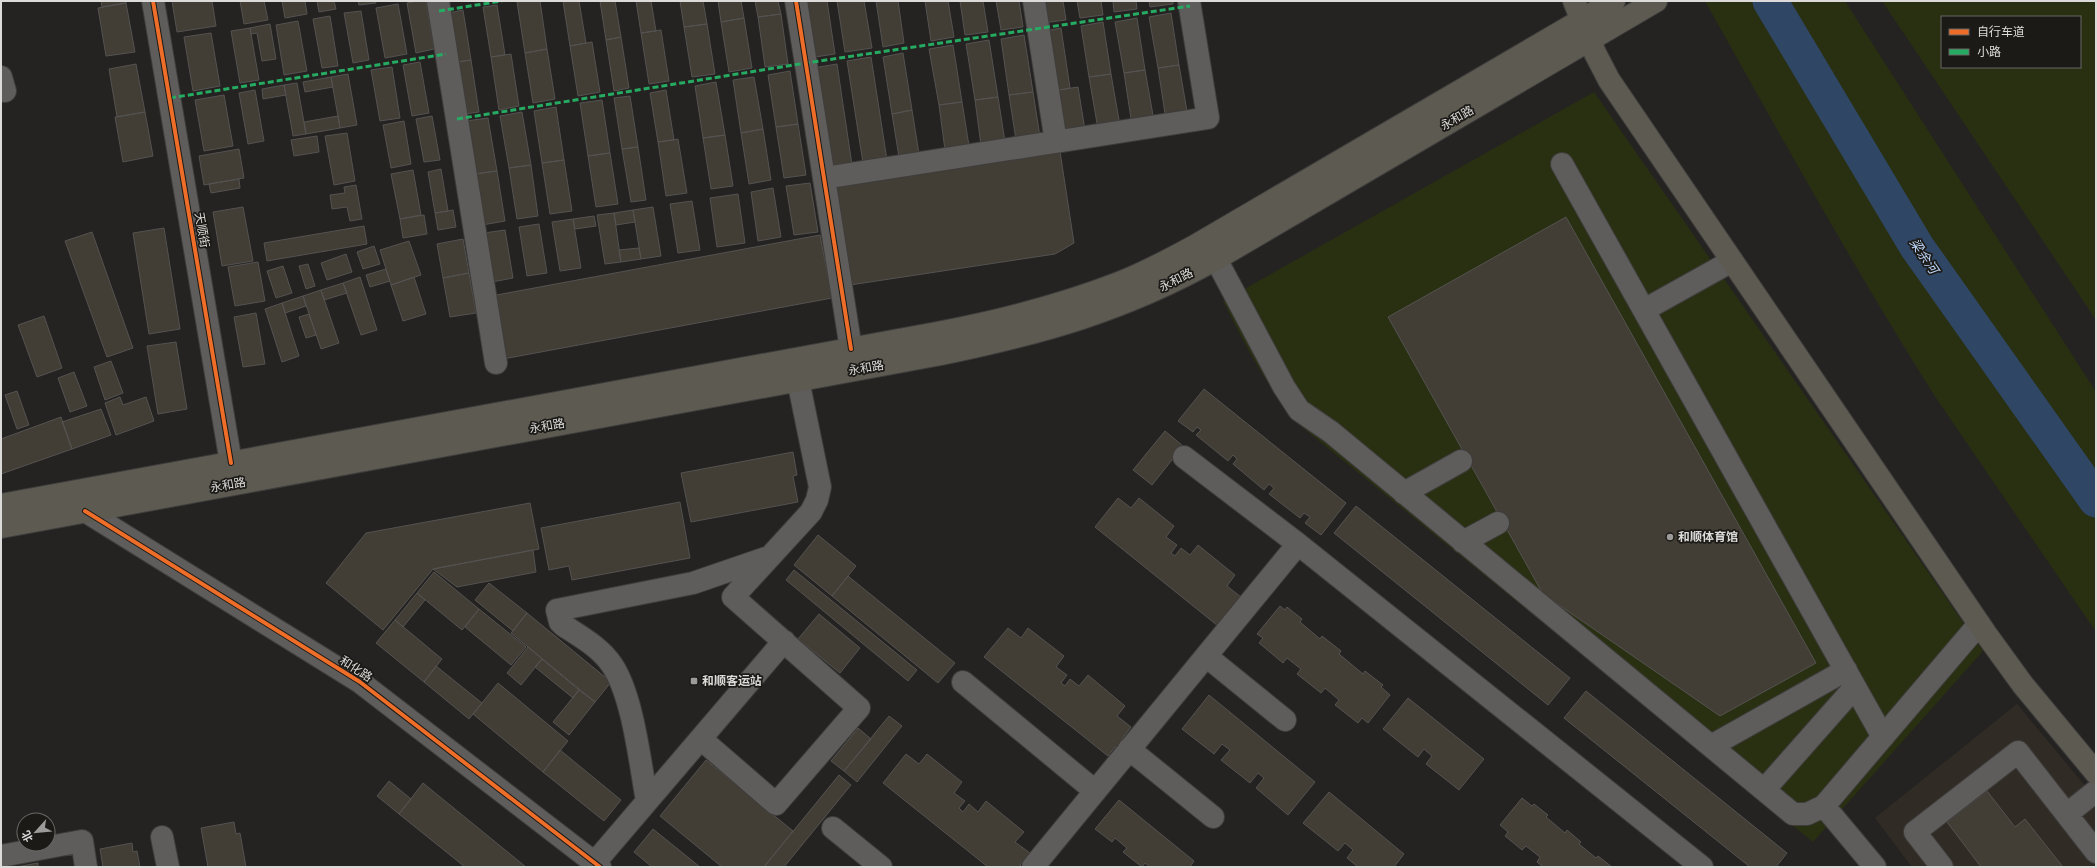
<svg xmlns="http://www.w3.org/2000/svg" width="2097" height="868" font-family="'Public Sans','Noto Sans SC',sans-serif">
  <rect width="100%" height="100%" fill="#242321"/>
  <path fill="#302c25" d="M2017 704 2096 799V867H1912L1875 818Z"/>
  <path fill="#293012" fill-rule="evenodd" d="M1705 1H1845L2096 392V632L1934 395C1853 266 1779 133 1705 1Z
    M1882 1H2096V320ZM1942 17H2080V67H1942Z
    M1594 92 1983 651 1813 842 1297 423C1267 387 1244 343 1223 301Z"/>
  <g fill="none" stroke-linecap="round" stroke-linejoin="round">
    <path stroke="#2f4665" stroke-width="35" d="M1770 1 1917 247 2096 500"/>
  </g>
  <path fill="#423d35" stroke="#545351" d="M101 1H126V3L102 7Z
    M172 1H212L216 26 177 32Z
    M240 1H264L268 20 244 24Z
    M282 1H305L307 14 285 18Z
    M317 1H334L336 9 319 12Z
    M358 1H375L376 3 359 5Z
    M417 1H426L434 49 416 53 407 3Z
    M527 1H540L547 49 525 53 517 2Z
    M563 1H579L586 43 570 46Z
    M600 1H615L621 37 606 40Z
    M636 1H651L656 31 641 33Z
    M680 1H703L707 24 684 27Z
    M718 1H741L744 18 721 22Z
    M755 1H778L781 14 758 17Z
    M806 1H827L835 54 815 57Z
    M837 1H864L872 48 845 52Z
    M876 1H898L904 43 883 47Z
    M925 1H948L954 37 931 41Z
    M960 1H983L988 32 965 35Z
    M996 1H1019L1023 27 1001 30Z
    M1039 1H1063L1066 20 1043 23Z
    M1077 1H1101L1103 15 1080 18Z
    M1113 1H1136L1137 9 1114 12Z
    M1149 1H1173V4L1150 7Z
    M126 3 135 52 106 56 98 8Z
    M398 4 407 54 385 58 376 8Z
    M497 5 505 55 491 57 483 7Z
    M463 10 471 60 457 62 449 13Z
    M361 11 369 60 353 63 344 13Z
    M1171 13 1179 65 1158 68 1149 17Z
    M781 14 788 64 765 67 758 17Z
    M330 16 338 66 322 68 313 19Z
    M744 18 752 68 729 72 721 22Z
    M1137 18 1145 70 1124 73 1115 22Z
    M298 21 307 71 284 75 276 25Z
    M1103 22 1111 74 1089 77 1081 26Z
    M270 24 276 59 262 61 257 33 251 34 250 28Z
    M707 24 715 74 692 77 684 27Z
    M250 28 259 80 240 83 231 31Z
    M1061 28 1070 88 1055 91 1045 31Z
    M661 30 669 81 649 84 641 33Z
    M211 33 220 86 193 91 184 37Z
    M1024 35 1033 92 1009 95 1001 39Z
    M621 37 629 88 614 91 606 40Z
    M989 40 998 97 975 100 966 44Z
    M592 42 600 92 578 96 570 46Z
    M953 45 962 102 939 105 929 49Z
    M547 49 555 99 533 103 525 53Z
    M903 53 912 110 892 114 883 57Z
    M511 54 519 106 499 110 491 57Z
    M871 57 887 160 863 163 847 61Z
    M471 60 479 112 465 114 457 62Z
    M420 62 429 113 412 116 403 65Z
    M136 64 145 112 117 117 109 69Z
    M837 64 852 165 829 168 813 68Z
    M1179 65 1188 117 1166 120 1158 68Z
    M392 67 400 118 380 121 371 70Z
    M1145 70 1154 121 1132 125 1124 73Z
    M790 71 798 124 776 127 768 75Z
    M348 74 357 125 340 128 331 77Z
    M1111 74 1120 126 1098 129 1089 77Z
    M331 77 333 87 305 92 303 82Z
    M754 77 763 129 741 133 733 80Z
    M716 82 725 135 703 138 695 86Z
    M297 83 306 134 293 136 284 85Z
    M284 85 286 95 263 99 262 89Z
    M1078 87 1085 130 1060 134 1053 91Z
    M255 90 264 141 248 144 239 93Z
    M666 90 674 140 658 142 650 93Z
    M1033 92 1040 137 1016 140 1009 95Z
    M224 95 233 146 204 151 195 100Z
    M630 96 638 147 622 149 614 98Z
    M998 97 1005 142 981 145 975 100Z
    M602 100 610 153 588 156 580 103Z
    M962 102 969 146 945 150 939 105Z
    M556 107 564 160 542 163 534 111Z
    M912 110 919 154 899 157 892 114Z
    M145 112 153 156 123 162 115 117Z
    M522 112 531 165 509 168 500 116Z
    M338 116 340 128 306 134 304 122Z
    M432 116 440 160 424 162 416 119Z
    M488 118 497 171 474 174 466 121Z
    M404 121 411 164 391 168 383 125Z
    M798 124 806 175 784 178 776 127Z
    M763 129 771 180 749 184 741 133Z
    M347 133 355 181 334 185 325 136Z
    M725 135 733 186 711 189 703 138Z
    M317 136 319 152 294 156 291 140Z
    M678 139 687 193 666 196 658 142Z
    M1059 145 1074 243 1055 254 850 285 833 179Z
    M638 147 646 200 631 202 622 149Z
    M239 149 244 178 204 185 199 156Z
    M610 153 618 204 596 207 588 156Z
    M564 160 572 211 550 214 542 163Z
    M531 165 538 216 517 219 509 168Z
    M441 169 448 211 435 213 428 172Z
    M413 170 421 215 400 219 391 174Z
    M497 171 505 221 482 225 474 174Z
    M239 179 240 188 211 193 209 184Z
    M810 183 818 232 794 235 786 186Z
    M356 185 362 219 350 221 347 207 332 209 330 195 345 193 344 187Z
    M773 188 781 237 758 241 751 192Z
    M738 194 745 243 717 247 710 198Z
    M692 201 700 250 678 253 670 204Z
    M243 207 253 261 222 266 213 212Z
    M653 207 661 256 641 259 633 210Z
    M453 210 456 227 438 230 435 213Z
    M633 210 635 222 616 225 614 213Z
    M614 213 621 262 605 264 597 215Z
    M424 215 427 234 403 238 400 219Z
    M594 216 596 226 575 229 573 219Z
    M1566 217 1816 663 1720 716 1543 594 1388 317Z
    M573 219 581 268 560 271 552 222Z
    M539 224 547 273 527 276 519 227Z
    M364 226 367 244 267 261 264 243Z
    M164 228 180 329 149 334 133 233Z
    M505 230 513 278 492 282 484 233Z
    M92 232 133 348 107 357 65 241Z
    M820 235 832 298 503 359 491 296Z
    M463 239 469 273 443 278 437 244Z
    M409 241 421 275 391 285 380 250Z
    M374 246 380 264 363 269 357 252Z
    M639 248 641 259 621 262 619 250Z
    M346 254 352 272 327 280 321 263Z
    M258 262 265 301 235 306 228 267Z
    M308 264 315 286 306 289 299 266Z
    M283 266 292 293 276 298 267 271Z
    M386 269 390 281 370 287 366 275Z
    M469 273 476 313 450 317 443 278Z
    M360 277 377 330 361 335 343 283Z
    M414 277 426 314 403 321 391 285Z
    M343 283 347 293 324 300 321 290Z
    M321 290 339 343 321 349 303 296Z
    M303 296 306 306 285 313 282 303Z
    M282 303 299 356 282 362 265 309Z
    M256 313 265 364 243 367 234 317Z
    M309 314 316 335 306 338 299 317Z
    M44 316 62 368 37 377 18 325Z
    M176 342 187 409 158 414 147 346Z
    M111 361 123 393 105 400 94 367Z
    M74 372 87 406 70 412 58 378Z
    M1204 389 1346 503 1321 535 1305 523 1310 517 1304 513 1300 518 1269 494 1274 488 1269 484 1264 490 1233 464 1237 459 1233 455 1228 461 1196 435 1201 430 1197 427 1193 432 1178 421Z
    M17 391 29 425 17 429 5 395Z
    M120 397 123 405 146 397 154 421 116 435 105 403Z
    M101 409 111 435 72 449 62 422Z
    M61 417 72 449 1 474V439Z
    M1165 431 1183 446 1152 485 1133 470Z
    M793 452 797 475 793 476 798 502 691 522 681 473Z
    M1118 498 1131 508 1139 498 1174 526 1166 537 1177 545 1171 553 1175 556 1181 548 1190 555 1198 545 1235 575 1227 586 1241 597 1218 626 1095 527Z
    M680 502 690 558 572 580 569 566 549 570 541 528Z
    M530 503 539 549 433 569 383 630 326 583 366 533Z
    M1356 506 1570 678 1548 705 1334 533Z
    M818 535 856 566 832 596 794 565Z
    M533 550 536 572 457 587 433 569Z
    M794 570 917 670 908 681 786 580Z
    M434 572 479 609 462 630 417 593Z
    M848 576 955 663 938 683 832 596Z
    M489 583 527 613 513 631 475 600Z
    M417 593 425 600 403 627 395 620Z
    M1280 606 1285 610 1287 607 1302 619 1300 622 1320 639 1322 636 1341 651 1339 654 1363 674 1365 671 1383 685 1381 687 1390 695 1368 723 1362 718 1358 723 1335 705 1339 700 1325 688 1321 693 1297 674 1301 669 1287 658 1283 663 1259 643 1263 638 1257 634Z
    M479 609 526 647 511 665 465 627Z
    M527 613 611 682 595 702 511 633Z
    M819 614 860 648 840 673 798 639Z
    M395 620 442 659 424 682 376 643Z
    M1008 628 1021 638 1028 628 1064 656 1056 667 1067 675 1061 683 1065 686 1070 679 1079 686 1088 675 1125 706 1117 716 1131 727 1122 739 1125 742 1118 750 1115 747 1108 756 984 657Z
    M528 647 542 659 521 685 507 673Z
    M542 659 579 690 573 698 535 667Z
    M436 666 482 703 469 719 424 682Z
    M498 683 568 741 543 772 473 714Z
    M579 690 595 702 569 735 553 722Z
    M1586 691 1787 853 1776 867H1750L1564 718Z
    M1209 695 1315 782 1288 815 1256 788 1264 778 1258 773 1250 783 1221 760 1230 750 1222 744 1214 754 1182 729Z
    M1408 698 1484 759 1459 790 1426 764 1432 756 1424 749 1418 757 1383 729Z
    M889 716 902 726 857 782 844 771Z
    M858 728 871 739 844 771 831 761Z
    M560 750 621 800 604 821 543 772Z
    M906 754 919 764 927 754 962 782 954 793 965 801 959 808 963 812 969 804 978 812 986 801 1024 832 1015 842 1030 853 1020 865 1022 867H988L883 783Z
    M706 760 793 831 764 867H722L660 816Z
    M839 775 851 785 784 867H764Z
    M389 781 411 799 399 814 377 796Z
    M423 783 526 867H465L399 814Z
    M1987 791 2015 827 2025 819 2063 867H1981L1947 822Z
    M1329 792 1404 854 1394 867H1358L1347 858 1353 850 1345 843 1338 851 1303 823Z
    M1522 798 1532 806 1534 804 1548 815 1546 817 1565 833 1567 830 1581 842 1579 844 1596 858 1598 856 1612 867H1543L1537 862 1540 857 1526 846 1522 850 1505 836 1508 832 1500 825Z
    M1119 800 1194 861 1190 867H1150L1145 863 1142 867 1123 852 1127 848 1115 838 1112 842 1095 829Z
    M234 822 236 834 240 833 246 867H208L201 828Z
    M653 829 700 867H652L634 852Z
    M132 843 133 852 137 851 140 867H103L100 849Z
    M38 863V867H16Z"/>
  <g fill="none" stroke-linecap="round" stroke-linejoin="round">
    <defs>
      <path id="minor" d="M153 1 231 463
        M438 1 496 363
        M796 1 851 349
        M1034 1 1056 142
        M1 77 5 91
        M1562 164 1883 737
        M824 178 1208 118 1189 1
        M1216 259 1284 387 1299 410 1331 432 1793 814H1807L1824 806 1979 624
        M1644 310 1732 261
        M1184 457 1298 544 1702 867
        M1404 493 1461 461
        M85 511 360 682 600 867
        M1463 542 1498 523
        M1206 656 1285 720
        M963 682 1095 791
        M701 739 776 804 859 708 733 597 811 512 817 500 820 487 798 380
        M1711 746 1846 670
        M1129 749 1213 817
        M1764 790 1855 687
        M647 801C640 763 633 696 612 665 600 647 581 637 563 625L560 622 557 610 693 583 766 558
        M1824 806 1875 867
        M2067 814 2096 791
        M833 828 881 867
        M162 837 168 867
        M1 856 82 841 86 867
        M591 867 784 641
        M1033 867 1298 544
        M1942 867 1915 832 2018 752 2096 852"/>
      <path id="major" d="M1574 1 1595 53 1609 80 1986 634 2023 685 2096 773
        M1 505 937 333C1000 321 1060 306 1119 283 1145 273 1169 260 1193 247L1614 1
        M1 527 941 354C1043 333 1125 310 1216 259L1656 1"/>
    </defs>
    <use href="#minor" stroke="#3e3d3c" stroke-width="24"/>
    <use href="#major" stroke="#3e3d3c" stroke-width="24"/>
    <use href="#minor" stroke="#5e5d5b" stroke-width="22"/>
    <use href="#major" stroke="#5d5a51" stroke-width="22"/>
    <path stroke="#26ab63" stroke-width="3" stroke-dasharray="6 3" stroke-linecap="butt" d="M439 11 502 1
      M170 98 446 54
      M457 119 806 63 1190 6"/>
    <defs>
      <path id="cycleway" d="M153 1 231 463
        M796 1 851 349
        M85 511 360 682 600 867"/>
    </defs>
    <use href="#cycleway" stroke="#1c1a17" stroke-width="6"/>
    <use href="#cycleway" stroke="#ee6e29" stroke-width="4"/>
  </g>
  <g fill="#9c9b99" stroke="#1c1a17" stroke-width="1.5">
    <circle cx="1670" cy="537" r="4"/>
    <rect x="690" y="677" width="8" height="8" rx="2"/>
  </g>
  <g text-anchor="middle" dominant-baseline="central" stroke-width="3.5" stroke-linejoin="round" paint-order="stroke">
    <g font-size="12" fill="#dcdbd9" stroke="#1c1a17">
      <text transform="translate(1457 118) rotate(-30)">永和路</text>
      <text transform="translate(202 230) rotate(80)">天顺街</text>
      <text transform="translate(1176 280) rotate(-27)">永和路</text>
      <text transform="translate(866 368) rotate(-10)">永和路</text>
      <text transform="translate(547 426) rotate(-10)">永和路</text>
      <text transform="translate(228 485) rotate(-10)">永和路</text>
      <text transform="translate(356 669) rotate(33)">和化路</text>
    </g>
    <g font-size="12" font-weight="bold" fill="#dcdbd9" stroke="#1c1a17" text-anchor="start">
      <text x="1678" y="537">和顺体育馆</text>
      <text x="702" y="681">和顺客运站</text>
    </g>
    <g font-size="13" font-style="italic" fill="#bcd7fb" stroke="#1c1a17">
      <text transform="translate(1924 256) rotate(56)">梁余河</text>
    </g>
  </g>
  <rect width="2097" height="868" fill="none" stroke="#dcdbd9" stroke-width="4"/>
  <rect x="1941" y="16" width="140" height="52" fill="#1c1a17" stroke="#696765"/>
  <rect x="1949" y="29" width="20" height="6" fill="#ee6e29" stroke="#696765"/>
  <text x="1977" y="36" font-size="12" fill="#dcdbd9">自行车道</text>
  <rect x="1949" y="49" width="20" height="6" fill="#26ab63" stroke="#696765"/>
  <text x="1977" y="56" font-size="12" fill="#dcdbd9">小路</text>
  <g transform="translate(36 832) rotate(243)"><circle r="19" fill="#1c1a17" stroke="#696765"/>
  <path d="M0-3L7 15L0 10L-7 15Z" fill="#9c9b99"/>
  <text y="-6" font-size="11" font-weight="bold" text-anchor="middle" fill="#dcdbd9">北</text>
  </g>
</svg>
